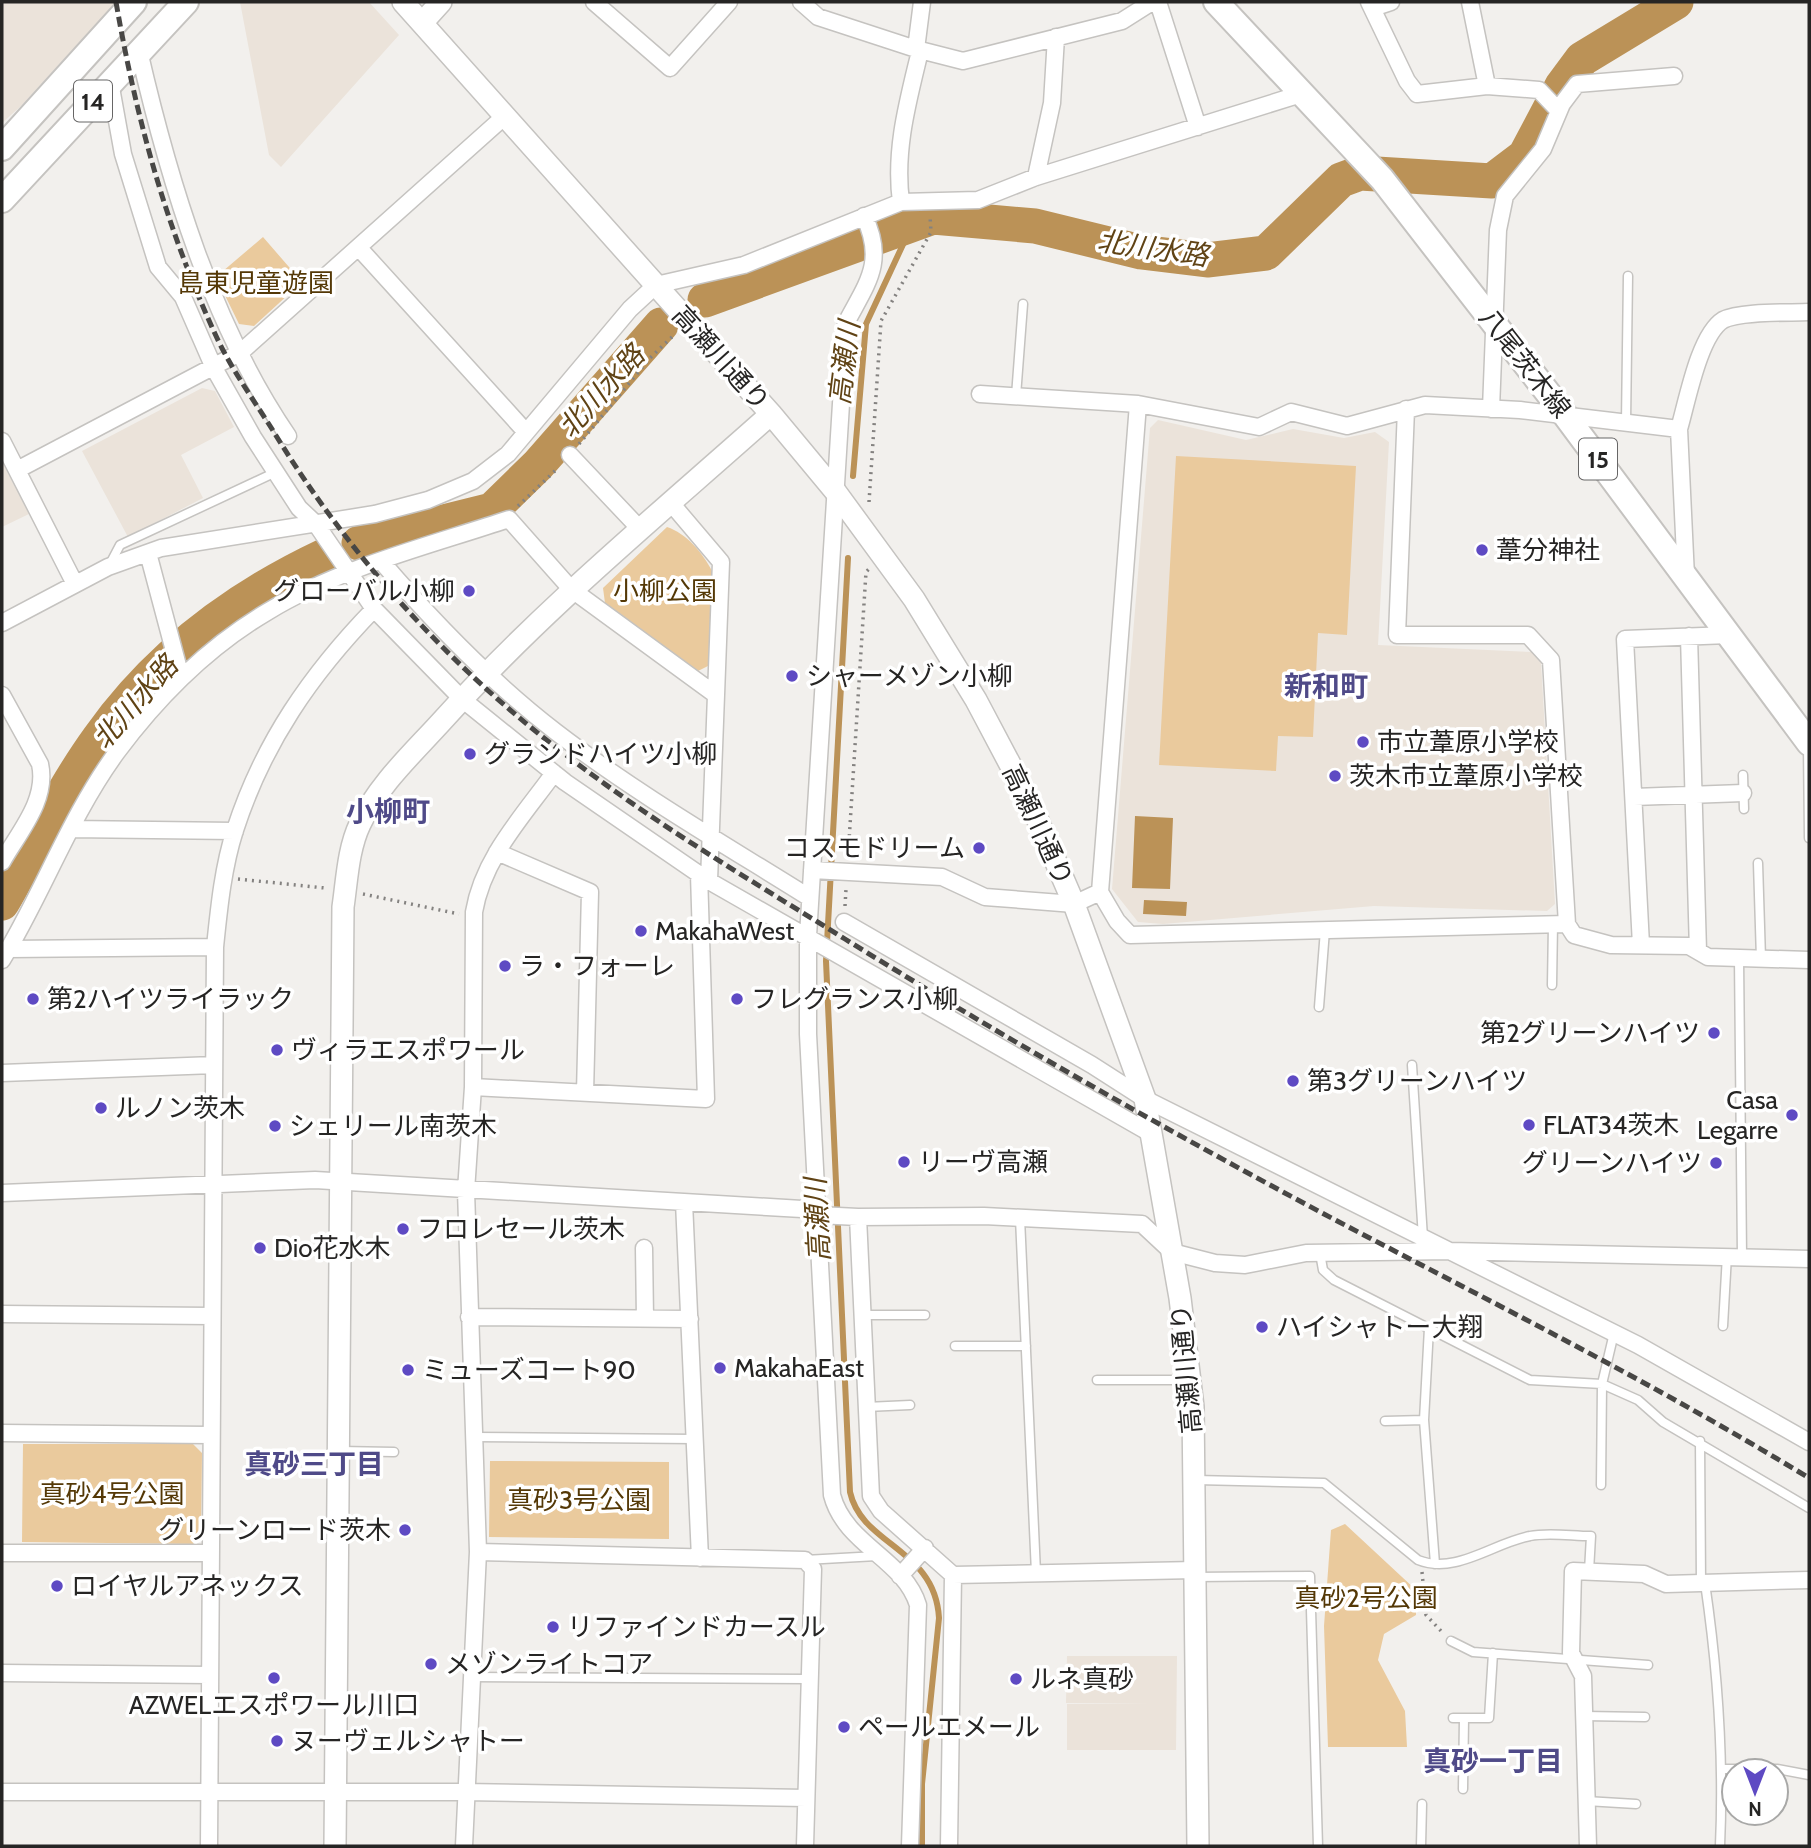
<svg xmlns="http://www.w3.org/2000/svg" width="1811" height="1848" font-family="Cabin,'Noto Sans JP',sans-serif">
  <rect width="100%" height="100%" fill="#f2f0ed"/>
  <path fill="#ebe3da" d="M2 2H116L21 106 2 123Z
    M240 2H369L399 35 281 167 269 155Z
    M202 388 215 391 234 427 181 455 203 498 128 537 82 451Z
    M1158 420 1246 440 1293 429 1344 438 1375 432 1389 442 1378 645 1532 652 1541 663 1555 904 1547 911 1374 906 1163 924 1138 922 1112 889 1150 428Z
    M2 462 29 514 2 527Z
    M1067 1656H1177L1176 1750H1067V1704H1149L1066 1703Z"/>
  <path fill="#eaca9d" d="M263 237 302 282 254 326 239 324 216 277Z
    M1176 456 1356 466 1347 635 1318 633 1313 737 1278 736 1276 771 1159 765Z
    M667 527C686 533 703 553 712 571L710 665 696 672 605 603 603 588Z
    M23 1444H193L202 1453 201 1535 193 1544 22 1542Z
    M490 1461 669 1462V1539L489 1537Z
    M1345 1524 1416 1590V1615L1384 1634 1378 1660 1405 1711 1407 1747H1328L1324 1626 1331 1530Z"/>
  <path fill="#bb9257" d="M1135 816 1173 818 1170 889 1132 888Z
    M1144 900 1187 902 1186 916 1143 914Z"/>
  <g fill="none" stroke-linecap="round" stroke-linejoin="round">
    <path stroke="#bb9257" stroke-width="6" d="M853 476 866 324 913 223
      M848 558 826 961 850 1492C862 1546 935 1548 939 1618L922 1784V1846"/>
    <path stroke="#bb9257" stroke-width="35" d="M705 300 933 217 1035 226 1141 252 1207 260 1266 253 1341 180 1360 173 1492 181 1525 156 1562 86 1582 59 1676 2
      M359 543 492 510 538 465 661 325
      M2 903C34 848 62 789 99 738 157 656 235 598 324 556"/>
    <defs>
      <path id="lane" d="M1016 396 1023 304
        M1626 422 1628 276
        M110 564 120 545 276 472
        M1808 746 1809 838
        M1743 775 1744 809
        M1758 863 1761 959
        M1739 958 1742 1256
        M1552 985 1553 924
        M1319 1007 1325 930
        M1412 1065 1423 1238
        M1020 1218 1036 1573
        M1320 1253 1323 1270 1334 1280 1530 1380 1602 1384 1638 1400 1663 1422 1809 1508
        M862 1315H925
        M1723 1326 1727 1255
        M1429 1328 1424 1420 1435 1564
        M955 1346H1026
        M1097 1380H1189
        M866 1407 910 1405
        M1385 1421 1424 1420
        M474 1437 694 1439
        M1700 1441 1701 1583
        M340 1451 394 1452
        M1196 1480 1324 1483 1418 1560C1456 1575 1493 1543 1530 1536 1548 1532 1572 1536 1591 1536L1589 1571
        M1601 1485 1602 1384 1614 1333
        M805 1560 877 1556
        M1195 1577 1310 1576 1318 1846
        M1705 1583C1718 1672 1724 1757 1720 1846
        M1451 1641 1473 1652 1648 1665
        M471 1677 808 1679
        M1584 1716 1645 1717
        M1453 1718H1489L1493 1653
        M1723 1769H1777L1809 1775
        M1463 1789 1464 1718
        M1586 1801 1636 1804
        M1421 1846 1422 1804"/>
      <path id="street" d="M594 2 670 68 729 2
        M801 2 818 17 916 49 963 61 1122 21 1152 2
        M1158 2 1198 127
        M1369 2 1407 81 1417 94 1487 86 1539 90 1559 111
        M1470 2 1487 86
        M1373 8 1391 2
        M916 49 922 2
        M139 51C169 181 212 325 288 436
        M110 82 123 154 158 267 183 297 214 368 253 437 299 508 316 524 374 609 462 699 565 782 709 881 1150 1133
        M1036 177 1052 103 1056 37
        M901 202C894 150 908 101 920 51
        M864 216C886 262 867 283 846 323L808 936V1034L832 1495C845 1545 904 1559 918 1605L910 1846
        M359 248 525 431
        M980 394 1138 404
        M1406 409 1397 635H1528L1551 660 1567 924 1574 935 1611 945 1689 946 1708 957 1809 960
        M1491 409 1498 230 1505 196 1543 149 1562 104 1577 84 1674 76
        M1679 429 1686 577
        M2 441 75 584
        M570 455 640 529
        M17 470 241 352 506 115
        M671 503 721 562 709 881
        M148 553 181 677
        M381 561C435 624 491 682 556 732 634 792 727 846 810 898
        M2 623 108 567 161 548 375 514 428 500 473 481 508 454 630 309 656 285 744 265 901 202 978 200 1036 177 1301 94
        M1689 636 1698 951
        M2 695 40 764C48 800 19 832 2 862
        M1634 797 1743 793
        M71 829 235 831
        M497 852 590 892 585 1093
        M812 870 942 877 985 897 1074 904 1100 892
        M844 922 1092 1065 1145 1099 1638 1345 1809 1442
        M1567 924 1130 935 1117 921 1100 892 1138 404 1259 427 1291 412 1347 426 1425 405 1520 410 1679 429C1687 402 1699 335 1723 320 1740 311 1789 313 1809 312
        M1641 945 1625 639 1729 635
        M9 949 215 947
        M2 960C43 893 70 816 117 752 158 697 208 647 267 612 341 567 428 546 509 519L571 589 716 695
        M2 1073 214 1065
        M473 1087 706 1099 699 874
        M2 1193 315 1180 802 1209 818 1215 858 1217 984 1216 1142 1224 1172 1252 1215 1263 1245 1265 1306 1253 1450 1251 1809 1259
        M684 1202 700 1558
        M858 1217 871 1496 881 1511 953 1575 949 1846
        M644 1248 645 1319
        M2 1314 211 1316
        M469 1317 690 1319
        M2 1433 210 1435
        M478 1552 805 1560 813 1569 805 1846
        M2 1553H210
        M953 1575 1195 1570
        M900 1576 925 1548
        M2 1673 210 1675
        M2 1792H464L806 1798
        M209 1846 215 947C219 908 223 867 235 830 263 743 311 674 374 609
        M464 1846 478 1552 466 1191 473 1087 474 912C483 858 523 816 554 773
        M1588 1846 1583 1676 1571 1653 1573 1571 1644 1574 1666 1584 1809 1580"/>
      <path id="secondary" d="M403 2 771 414 835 491 914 599 976 700 1030 802 1074 904 1145 1099 1180 1298 1193 1407 1198 1846
        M422 23 441 2
        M335 1846 343 907C347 880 348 849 360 824 378 785 413 753 442 721 543 609 659 514 771 414"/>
      <path id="primary" d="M1216 2 1382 179 1565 415 1809 743
        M2 148 134 2
        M2 200 186 2"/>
    </defs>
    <use href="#lane" stroke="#c5c3c0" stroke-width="11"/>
    <use href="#street" stroke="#c5c3c0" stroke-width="19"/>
    <use href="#secondary" stroke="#c5c3c0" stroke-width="24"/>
    <use href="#primary" stroke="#c5c3c0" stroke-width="28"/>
    <path stroke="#848280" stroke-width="3.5" stroke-dasharray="2 5" stroke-linecap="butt" d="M579 444 650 358 675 334
      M869 502 881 321 931 232 930 216
      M518 506 558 468
      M840 675 859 676
      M848 857 866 572 869 569
      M238 879 325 888
      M363 894 459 914
      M845 906 846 889
      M1422 1572 1426 1615 1442 1632"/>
    <use href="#lane" stroke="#fff" stroke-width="8"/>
    <use href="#street" stroke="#fff" stroke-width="16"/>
    <use href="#secondary" stroke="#fff" stroke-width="21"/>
    <use href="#primary" stroke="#fff" stroke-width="24"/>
    <path stroke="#484745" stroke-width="5" stroke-dasharray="10 5" stroke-linecap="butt" d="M116 2C136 118 167 231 217 338 232 370 253 399 272 429 349 556 451 669 570 758 657 825 752 881 845 939 1001 1036 1161 1127 1324 1214 1487 1300 1652 1382 1809 1478"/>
  </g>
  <g fill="#5e4ac3" stroke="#fff" stroke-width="2.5">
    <circle cx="1482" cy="550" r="7"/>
    <circle cx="469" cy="591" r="7"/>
    <circle cx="792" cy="676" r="7"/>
    <circle cx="1363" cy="742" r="7"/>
    <circle cx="470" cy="754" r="7"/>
    <circle cx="1335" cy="776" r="7"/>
    <circle cx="979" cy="848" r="7"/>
    <circle cx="641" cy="931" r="7"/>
    <circle cx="505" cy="966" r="7"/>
    <circle cx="33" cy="999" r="7"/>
    <circle cx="737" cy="999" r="7"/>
    <circle cx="1714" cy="1033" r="7"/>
    <circle cx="277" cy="1050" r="7"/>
    <circle cx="1293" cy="1081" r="7"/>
    <circle cx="101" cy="1108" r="7"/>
    <circle cx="1792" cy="1115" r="7"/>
    <circle cx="1529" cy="1125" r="7"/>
    <circle cx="275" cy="1126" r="7"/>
    <circle cx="904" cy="1162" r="7"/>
    <circle cx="1716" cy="1163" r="7"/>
    <circle cx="403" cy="1229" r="7"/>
    <circle cx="260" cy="1248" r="7"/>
    <circle cx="1262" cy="1327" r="7"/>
    <circle cx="720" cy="1368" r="7"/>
    <circle cx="408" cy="1370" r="7"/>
    <circle cx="405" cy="1530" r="7"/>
    <circle cx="57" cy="1586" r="7"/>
    <circle cx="553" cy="1627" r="7"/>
    <circle cx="431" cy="1664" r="7"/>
    <circle cx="274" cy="1678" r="7"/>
    <circle cx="1016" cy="1679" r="7"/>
    <circle cx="844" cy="1727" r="7"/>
    <circle cx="277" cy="1741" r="7"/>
  </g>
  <g text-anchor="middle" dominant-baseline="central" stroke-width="7" stroke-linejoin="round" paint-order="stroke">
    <g fill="#fff" stroke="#676666" stroke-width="2">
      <rect x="74" y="80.5" width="38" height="41" rx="5"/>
      <rect x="1579" y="438.5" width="38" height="41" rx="5"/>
    </g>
    <g font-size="24" font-weight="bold" fill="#262524">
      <text x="93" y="101">14</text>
      <text x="1598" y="459">15</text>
    </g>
    <g font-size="26" fill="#543806" stroke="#fff">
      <text x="256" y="283">島東児童遊園</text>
      <text x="665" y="591">小柳公園</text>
      <text x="112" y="1494">真砂4号公園</text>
      <text x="579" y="1500">真砂3号公園</text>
      <text x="1366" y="1598">真砂2号公園</text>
    </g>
    <g font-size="26" fill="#262524" stroke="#fff">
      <text transform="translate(721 358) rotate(48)">高瀬川通り</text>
      <text transform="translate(1525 363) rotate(52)">八尾茨木線</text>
      <text transform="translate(1038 825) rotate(65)">高瀬川通り</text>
      <text transform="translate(1186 1369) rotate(-95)">高瀬川通り</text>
    </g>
    <g font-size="26" fill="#262524" stroke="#fff" text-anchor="start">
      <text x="1496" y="550">葦分神社</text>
      <text x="455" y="591" text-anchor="end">グローバル小柳</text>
      <text x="806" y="676">シャーメゾン小柳</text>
      <text x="1377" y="742">市立葦原小学校</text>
      <text x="484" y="754">グランドハイツ小柳</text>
      <text x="1349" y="776">茨木市立葦原小学校</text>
      <text x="965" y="848" text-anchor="end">コスモドリーム</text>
      <text x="655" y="931">MakahaWest</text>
      <text x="519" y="966">ラ・フォーレ</text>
      <text x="47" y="999">第2ハイツライラック</text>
      <text x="751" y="999">フレグランス小柳</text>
      <text x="1700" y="1033" text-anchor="end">第2グリーンハイツ</text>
      <text x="291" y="1050">ヴィラエスポワール</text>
      <text x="1307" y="1081">第3グリーンハイツ</text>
      <text x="1778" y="1100" text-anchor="end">Casa<tspan x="1778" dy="30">Legarre</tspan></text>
      <text x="115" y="1108">ルノン茨木</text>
      <text x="1543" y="1125">FLAT34茨木</text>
      <text x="289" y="1126">シェリール南茨木</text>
      <text x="918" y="1162">リーヴ高瀬</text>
      <text x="1702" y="1163" text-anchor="end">グリーンハイツ</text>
      <text x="417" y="1229">フロレセール茨木</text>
      <text x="274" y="1248">Dio花水木</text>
      <text x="1276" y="1327">ハイシャトー大翔</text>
      <text x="734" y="1368">MakahaEast</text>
      <text x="422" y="1370">ミューズコート90</text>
      <text x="391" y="1530" text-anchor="end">グリーンロード茨木</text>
      <text x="71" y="1586">ロイヤルアネックス</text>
      <text x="567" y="1627">リファインドカースル</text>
      <text x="445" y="1664">メゾンライトコア</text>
      <text x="1030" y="1679">ルネ真砂</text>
      <text x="274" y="1705" text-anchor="middle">AZWELエスポワール川口</text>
      <text x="858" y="1727">ペールエメール</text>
      <text x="291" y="1741">ヌーヴェルシャトー</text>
    </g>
    <g font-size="28" font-style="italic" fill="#604315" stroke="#fff">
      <text transform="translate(1153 248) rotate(8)">北川水路</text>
      <text transform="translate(844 363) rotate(-83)">高瀬川</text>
      <text transform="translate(601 391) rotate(-48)">北川水路</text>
      <text transform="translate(135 702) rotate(-49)">北川水路</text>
      <text transform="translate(817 1220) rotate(-93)">高瀬川</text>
    </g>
    <g font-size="28" font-weight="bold" fill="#4f4a88" stroke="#fff">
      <text x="1326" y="686">新和町</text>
      <text x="388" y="811">小柳町</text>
      <text x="314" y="1464">真砂三丁目</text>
      <text x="1493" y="1761">真砂一丁目</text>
    </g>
  </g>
  <rect width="1811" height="1848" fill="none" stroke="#262524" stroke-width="7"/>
  <g transform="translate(1755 1792) rotate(180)"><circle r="33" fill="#ffffff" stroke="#a8a8a7" stroke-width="2"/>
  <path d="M0-5L12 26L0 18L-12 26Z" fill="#5e4ac3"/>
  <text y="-10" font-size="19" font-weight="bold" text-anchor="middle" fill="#262524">N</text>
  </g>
</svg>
